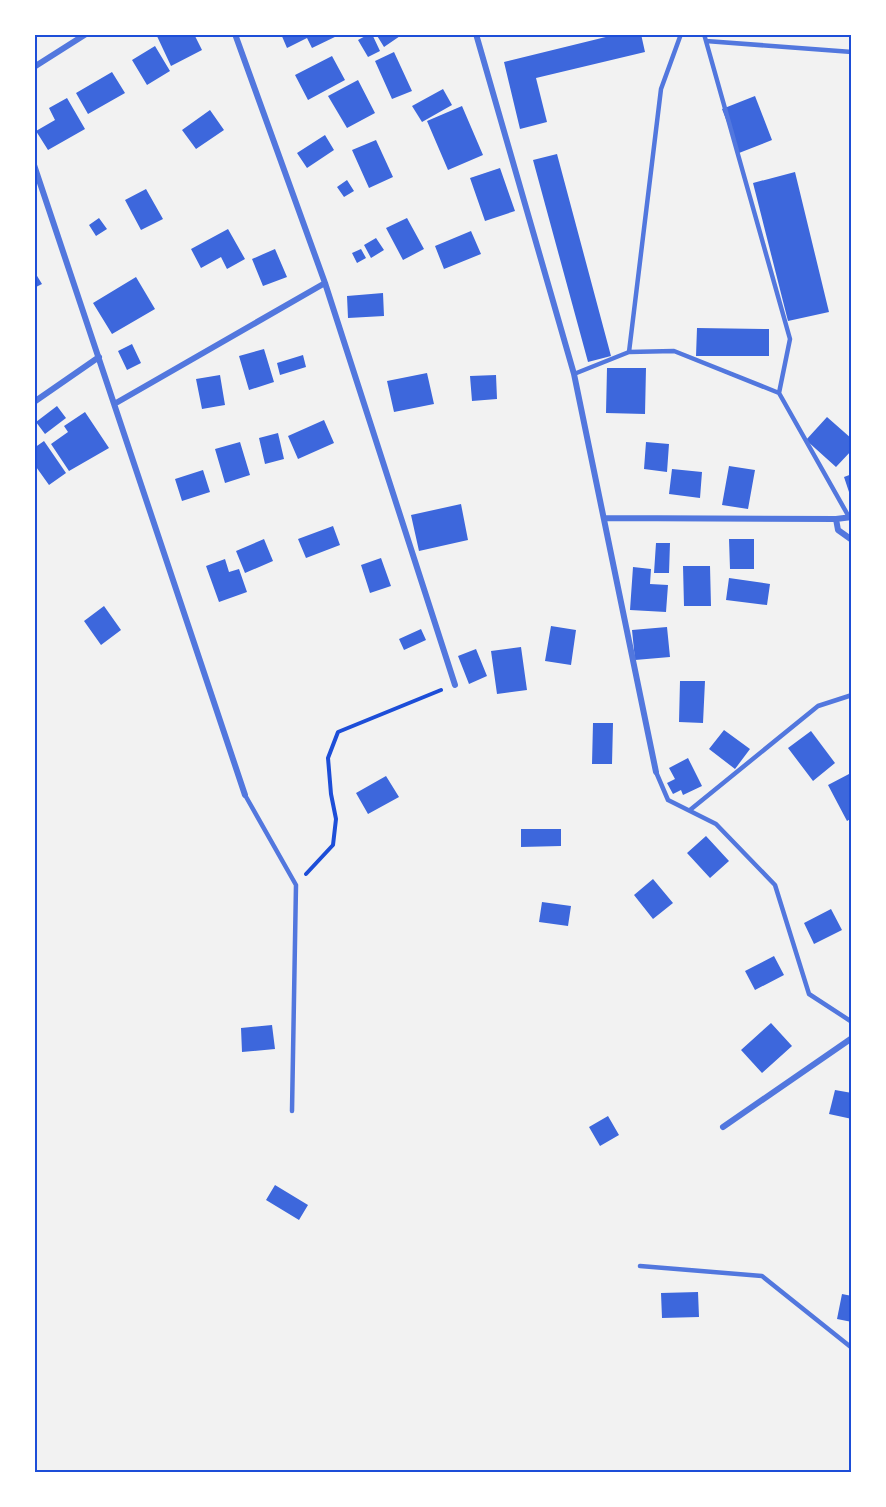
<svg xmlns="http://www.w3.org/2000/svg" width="886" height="1507" font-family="Poppins,sans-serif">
  <rect width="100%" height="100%" fill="#f2f2f2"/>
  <path fill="#3d67dc" d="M156 34H194L202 50 171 66Z
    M281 34H341L312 48 307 38 287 48Z
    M369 34H372L380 51 368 57 358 40Z
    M376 34H403L384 47Z
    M618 34H641L645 52 536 78 547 122 520 129 504 62Z
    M155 46 170 71 147 85 132 60Z
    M394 52 412 91 392 99 375 61Z
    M332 56 345 80 308 100 295 75Z
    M112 72 125 93 88 114 76 93Z
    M358 80 375 113 347 128 328 96Z
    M443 89 452 105 422 122 412 106Z
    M755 96 772 140 739 153 722 109Z
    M67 98 85 129 48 150 36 131 55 120 49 108Z
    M462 106 483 155 448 170 427 121Z
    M210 110 224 130 196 149 182 130Z
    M325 135 334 150 307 168 297 153Z
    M376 140 393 177 369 188 352 150Z
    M557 154 611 356 588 362 533 160Z
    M500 168 515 211 485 221 470 178Z
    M795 172 829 312 788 321 753 183Z
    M347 180 354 191 344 197 337 187Z
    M146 189 163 219 141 230 125 200Z
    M99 218 107 229 96 236 89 225Z
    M407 218 424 249 403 260 386 228Z
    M228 229 245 259 227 269 221 257 201 268 191 249Z
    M471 231 481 254 444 269 435 246Z
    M376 238 384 250 371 258 364 245Z
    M275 249 287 277 263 286 252 259Z
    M361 249 366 258 357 263 352 253Z
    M34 271 42 284 34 288Z
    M136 277 155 309 112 334 93 303Z
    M383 293 384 316 348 318 347 296Z
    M697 328 769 329V356H696Z
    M132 344 141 363 127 370 118 351Z
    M264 349 274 382 249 390 239 356Z
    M303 355 306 367 280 375 277 363Z
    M607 368H646L645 414 606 413Z
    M427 373 434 404 394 412 387 381Z
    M220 375 225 405 202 409 196 379Z
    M496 375 497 399 472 401 470 376Z
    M57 406 66 418 45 434 36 422Z
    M85 412 109 448 69 471 51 444 68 432 64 426Z
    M827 417 852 439V450L836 467 806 440Z
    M324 420 334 443 298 459 288 436Z
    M278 433 284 459 265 464 259 438Z
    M44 441 66 473 49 485 34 464V448Z
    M240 442 250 475 225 483 215 449Z
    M646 442 669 444 667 472 644 469Z
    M729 466 755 470 748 509 722 505Z
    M672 469 702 472 700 498 669 494Z
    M203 470 210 492 182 501 175 479Z
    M852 474V498H851L844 477Z
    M461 504 468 540 419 551 411 515Z
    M333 526 340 545 306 558 298 539Z
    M264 539 273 561 245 573 236 551Z
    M729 539H754V569H730Z
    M656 543H670L669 573H654Z
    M381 558 391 586 370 593 361 565Z
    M225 559 229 572 239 569 247 592 219 602 206 566Z
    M683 566H710L711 606H684Z
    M633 567 651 569 650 584 668 585 666 612 630 610Z
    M729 578 770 584 767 605 726 600Z
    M104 606 121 630 101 645 84 621Z
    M551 626 576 630 571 665 545 661Z
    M667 627 670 657 635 660 632 630Z
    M421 629 426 640 404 650 399 639Z
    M521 647 527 690 497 694 491 651Z
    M476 649 487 676 469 684 458 656Z
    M680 681H705L703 723 679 722Z
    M593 723H613L612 764H592Z
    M724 730 750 749 735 769 709 749Z
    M811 731 835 763 813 781 788 748Z
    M688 758 702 786 683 795 681 790 673 794 667 783 675 779 669 768Z
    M849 774 852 778V818L847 821 828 785Z
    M386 776 399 797 368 814 356 793Z
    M521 829H561V846L521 847Z
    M706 836 729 861 710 878 687 853Z
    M653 879 673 903 653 919 634 895Z
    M542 902 571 906 568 926 539 922Z
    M831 909 842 930 814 944 804 923Z
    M774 956 784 975 755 990 745 971Z
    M771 1023 792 1046 762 1073 741 1050Z
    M272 1025 275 1049 242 1052 241 1028Z
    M835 1090 852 1093V1119L829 1114Z
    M608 1116 619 1135 600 1146 589 1127Z
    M275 1185 308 1205 299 1220 266 1200Z
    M698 1292 699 1317 662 1318 661 1293Z
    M842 1294 852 1296V1322L837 1319Z"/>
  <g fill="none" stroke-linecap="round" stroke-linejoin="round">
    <path stroke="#1d4ed8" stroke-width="4" d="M306 874 333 845 336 819 331 794 328 758 338 732 441 690"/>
    <path stroke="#5277de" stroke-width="4.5" d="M704 34 790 339 779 393
      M706 41 852 52
      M629 352 661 89 681 34
      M574 374 629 352 674 351 779 393 849 517
      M656 772 668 800 716 824 775 885 809 994 852 1022
      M245 795 296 885 292 1111
      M690 810 818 706 852 695
      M640 1266 762 1276 852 1348"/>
    <path stroke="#5277de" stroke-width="6" d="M235 34 325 283 455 685
      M476 34 574 374 656 772
      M34 67 86 34
      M34 165 245 795
      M34 402 99 357
      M116 403 325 283
      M604 518 836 519 852 517
      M836 519 838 530 852 540
      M723 1127 852 1038"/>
  </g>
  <rect width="886" height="1507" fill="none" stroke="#ffffff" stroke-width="72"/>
  <rect x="36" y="36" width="814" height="1435" fill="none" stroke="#1d4ed8" stroke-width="2"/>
</svg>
